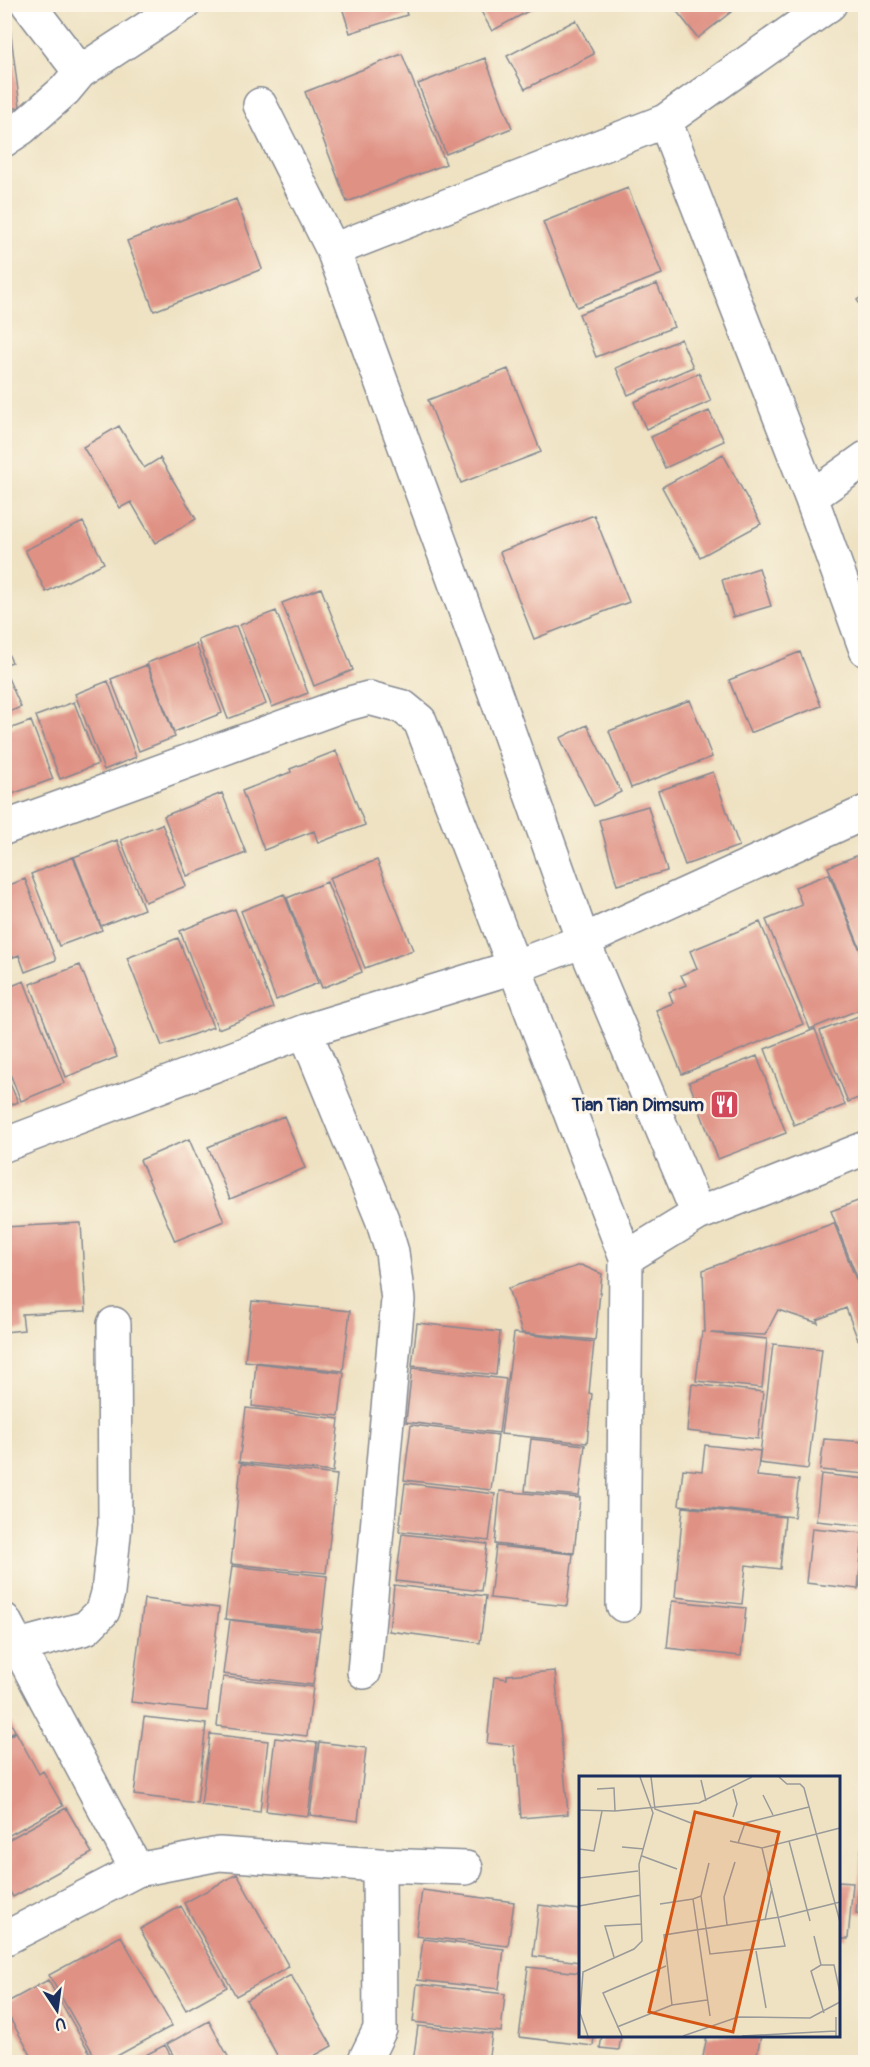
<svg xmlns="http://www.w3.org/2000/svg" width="870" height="2067" font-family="Pangolin,sans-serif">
  <rect width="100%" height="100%" fill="#fcf5e5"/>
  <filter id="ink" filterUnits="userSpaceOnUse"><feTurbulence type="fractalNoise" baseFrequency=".0167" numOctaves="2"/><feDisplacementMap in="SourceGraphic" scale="12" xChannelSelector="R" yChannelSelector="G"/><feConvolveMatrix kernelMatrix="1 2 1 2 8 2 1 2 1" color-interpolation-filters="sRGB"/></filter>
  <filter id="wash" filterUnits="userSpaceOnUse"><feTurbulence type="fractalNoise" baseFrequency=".008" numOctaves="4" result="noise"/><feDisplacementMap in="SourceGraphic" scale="24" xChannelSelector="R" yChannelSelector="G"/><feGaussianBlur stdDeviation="1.35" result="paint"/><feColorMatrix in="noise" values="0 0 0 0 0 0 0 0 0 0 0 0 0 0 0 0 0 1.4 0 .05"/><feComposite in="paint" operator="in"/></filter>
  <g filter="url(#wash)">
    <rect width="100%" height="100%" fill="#eee2c2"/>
    <g id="blocks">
      <path fill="#df9184" d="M341 4H404L407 15 350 33Z
        M477 4H541L492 31Z
        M671 4H741L698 38Z
        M9 19 20 107 4 111V20Z
        M576 20 594 54 525 89 507 56Z
        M402 54 446 164 347 202 305 92Z
        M485 58 512 128 446 154 418 84Z
        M628 188 662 274 577 307 543 222Z
        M236 199 262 269 154 311 127 241Z
        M657 284 674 327 596 357 579 314Z
        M866 294V313L857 300Z
        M681 339 693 367 628 395 616 368Z
        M508 369 541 452 461 483 428 400Z
        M699 373 711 401 646 429 634 402Z
        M709 411 724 441 665 468 651 437Z
        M119 426 144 468 160 458 196 519 155 543 131 502 120 508 83 447Z
        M723 454 761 524 700 557 662 487Z
        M594 515 629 602 534 639 500 552Z
        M83 522 104 563 46 592 25 550Z
        M759 568 771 606 733 617 722 580Z
        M321 588 353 670 314 686 282 603Z
        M276 611 308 693 272 707 240 625Z
        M236 626 266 704 228 719 198 640Z
        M196 644 222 713 174 732 147 663Z
        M4 645 12 662 4 665Z
        M800 652 821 706 750 733 729 680Z
        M147 665 175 737 139 751 111 679Z
        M4 669 21 707 4 714Z
        M108 681 136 757 104 770 75 694Z
        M690 700 712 757 631 788 609 731Z
        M74 702 98 764 60 779 36 716Z
        M31 721 53 779 4 797V731Z
        M587 725 621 792 594 806 560 738Z
        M336 751 365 825 318 843 314 831 264 850 242 791 291 772 290 769Z
        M713 772 739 846 685 865 658 791Z
        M222 793 246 853 187 876 164 816Z
        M648 806 667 871 617 885 599 820Z
        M162 824 186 886 145 902 121 840Z
        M117 840 144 909 101 926 74 857Z
        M866 852V961H865L828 867Z
        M73 857 102 930 59 946 31 874Z
        M377 860 413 950 365 968 329 878Z
        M829 874 866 965V1007L810 1029 766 920 802 905 795 887Z
        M25 879 56 960 25 972 19 955 8 959 4 951V887Z
        M327 882 362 972 322 988 287 898Z
        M284 894 318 983 276 1000 241 911Z
        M235 909 273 1008 218 1029 180 931Z
        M760 922 803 1024 682 1074 656 1010 673 1003 669 992 686 985 681 975 697 968 690 951Z
        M178 938 213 1027 162 1046 127 958Z
        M80 965 117 1057 66 1077 30 984Z
        M24 981 64 1083 21 1101 4 1059V989Z
        M866 1013V1095L848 1102 820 1031Z
        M815 1029 845 1105 794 1125 765 1049Z
        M757 1056 786 1133 718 1159 689 1082Z
        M4 1070 18 1102 4 1108Z
        M284 1116 305 1168 230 1199 208 1147Z
        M189 1139 224 1221 175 1241 140 1160Z
        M866 1198V1298H865L831 1211Z
        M81 1223 86 1311 22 1314 24 1330 4 1332V1227Z
        M834 1223 866 1305V1337L858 1340 846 1308 817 1320 818 1323 778 1310 765 1335 710 1333 767 1339 762 1388 696 1381 702 1332H705L703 1270Z
        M581 1265 602 1274 595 1340 522 1333 508 1288Z
        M252 1301 350 1311 343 1371 245 1361Z
        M417 1323 500 1332 496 1375 412 1366Z
        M514 1333 594 1342 589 1393 592 1394 587 1443 501 1434Z
        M773 1344 822 1349 808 1469 759 1463Z
        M256 1363 344 1373 339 1416 252 1406Z
        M412 1368 506 1379 499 1433 406 1422Z
        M692 1384 763 1392 758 1439 687 1431Z
        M246 1408 339 1419 333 1472 239 1462Z
        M411 1425 498 1435 491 1490 404 1480Z
        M531 1439 585 1445 579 1496 525 1491Z
        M824 1439 866 1442V1474L820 1470Z
        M705 1445 760 1451 757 1476 799 1480 794 1517 679 1505 683 1469 702 1471Z
        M241 1464 337 1475 326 1573 231 1564Z
        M821 1474 866 1479V1526L816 1521Z
        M405 1483 495 1494 489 1541 399 1531Z
        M500 1491 580 1498 574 1553 495 1544Z
        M683 1507 785 1517 780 1569 746 1565 742 1604 675 1597Z
        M812 1528 863 1533 858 1589 806 1583Z
        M402 1534 487 1544 481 1591 396 1581Z
        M496 1546 573 1554 567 1606 490 1598Z
        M864 1553H866V1588L860 1587Z
        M232 1566 327 1576 321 1629 225 1619Z
        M394 1585 486 1596 480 1643 389 1631Z
        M144 1599 219 1608 207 1711 131 1702Z
        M672 1601 746 1608 741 1656 667 1648Z
        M230 1620 320 1631 313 1685 223 1674Z
        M555 1671 568 1814 521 1818 517 1765H516L514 1746 487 1743 494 1677 507 1679V1675Z
        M223 1677 313 1687 307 1736 217 1726Z
        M5 1712 15 1731 5 1737Z
        M144 1717 206 1724 197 1803 134 1795Z
        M16 1732 39 1774 43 1771 63 1806 4 1838V1739Z
        M210 1734 268 1741 260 1812 201 1805Z
        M275 1738 317 1743 308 1816 266 1811Z
        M319 1742 366 1748 358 1821 310 1815Z
        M66 1808 92 1853 13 1897 4 1882V1842Z
        M864 1820H866V1914L856 1913Z
        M237 1874 289 1967 236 1996 184 1903Z
        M838 1882 853 1883 848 1939H838Z
        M422 1890 514 1902 508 1946 416 1936Z
        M539 1905 580 1910V1962L533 1956Z
        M181 1906 227 1987 186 2010 140 1929Z
        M121 1936 172 2026 106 2062H98L49 1975Z
        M423 1939 504 1949 499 1989 418 1980Z
        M528 1967 580 1973V2036H594L593 2046 519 2037Z
        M291 1975 332 2046 303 2062H281L246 2000Z
        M48 1980 95 2062H35L4 2008V2004Z
        M417 1984 505 1994 501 2032 413 2022Z
        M209 2021 231 2062H177L167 2044Z
        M418 2026 492 2034 488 2062H413Z
        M602 2036H621L619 2050 600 2048Z
        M707 2036H761L755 2062H702Z
        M165 2045 174 2062H132Z"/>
    </g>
  </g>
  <g filter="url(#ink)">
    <use href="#blocks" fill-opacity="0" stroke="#848890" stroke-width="1.5"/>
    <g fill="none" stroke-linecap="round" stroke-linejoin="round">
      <defs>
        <path id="minor" d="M28 4 80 72
          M260 105 333 250 484 662 583 941 698 1214 626 1258 623 1605
          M665 121 811 497 866 650
          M4 140 22 128 65 90 80 72 184 4
          M333 250 665 121 830 4
          M811 497 866 458
          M4 828 343 705 369 698 403 707 420 721 626 1258
          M305 1031 382 1219 392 1252 398 1300 364 1672
          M4 1145 305 1031 514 967 583 941 866 812
          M698 1214 866 1148
          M4 1620 137 1870
          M19 1646 86 1628 103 1611 108 1593 115 1525 114 1324
          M4 1939 137 1870 219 1854 379 1865 466 1868
          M364 2062 380 2029 379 1865"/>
      </defs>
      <use href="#minor" stroke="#848890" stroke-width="36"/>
      <use href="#minor" stroke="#fff" stroke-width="33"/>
    </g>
  </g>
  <defs>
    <symbol id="restaurant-square" viewBox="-11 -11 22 22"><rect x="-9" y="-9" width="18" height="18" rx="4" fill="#d1495b" stroke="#fcf5e5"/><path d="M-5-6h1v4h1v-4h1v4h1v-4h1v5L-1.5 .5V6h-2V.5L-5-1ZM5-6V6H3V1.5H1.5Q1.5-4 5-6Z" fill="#fff"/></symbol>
  </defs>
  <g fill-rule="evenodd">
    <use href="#restaurant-square" x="708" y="1088" width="33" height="33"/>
  </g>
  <g text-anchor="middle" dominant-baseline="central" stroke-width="6" stroke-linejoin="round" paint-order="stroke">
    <g font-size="18" font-weight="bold" fill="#1b2f5e" stroke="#fcf5e5" text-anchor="end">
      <text x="704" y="1105">Tian Tian Dimsum</text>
    </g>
  </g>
  <g transform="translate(579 1776)">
    <rect width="261" height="261" fill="#eee2c2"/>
    <path fill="none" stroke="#9a9a9a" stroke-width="1.5" d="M72 1 76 33 112 47M200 1 208 8H221L225 12 261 146M122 4 127 25M18 13 35 12 36 35M184 19 194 39M0 34 36 35 120 27 173 1M154 41 158 28 154 13M151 65 183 72 261 52M210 65 231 145M159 67 166 47 230 31M43 71 65 73M0 73 15 75 23 35M63 80 98 93M130 87 122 120 114 123 131 240M0 102 59 95M122 120 131 178 206 170 183 72M81 128 114 123M0 130 62 119M186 144 193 112M148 149 145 121 156 86M235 160 242 189H255L261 217M177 175 187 232M35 181 26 150 63 148M242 189 232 195 245 237M93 229 85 159 201 141 261 126M257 241V260M38 251 93 229 128 224M9 260 1 237 4 196 55 173 63 165 60 88 74 37 61 1M43 260 24 217 87 190M104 260 159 241 231 242 261 226M163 260 257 255"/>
    <path fill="#d45514" fill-opacity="0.15" stroke="#d45514" stroke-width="3" d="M116 36 200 56 154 256 70 236Z"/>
    <rect width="261" height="261" fill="none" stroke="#1b2f5e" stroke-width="3"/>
  </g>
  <rect width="870" height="2067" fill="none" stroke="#fcf5e5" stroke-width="24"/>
  <g transform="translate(57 2010) rotate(167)" stroke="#fcf5e5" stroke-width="4.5" paint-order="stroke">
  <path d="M0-4.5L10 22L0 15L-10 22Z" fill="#1b2f5e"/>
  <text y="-9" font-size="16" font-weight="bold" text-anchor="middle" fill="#1b2f5e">U</text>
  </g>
</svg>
